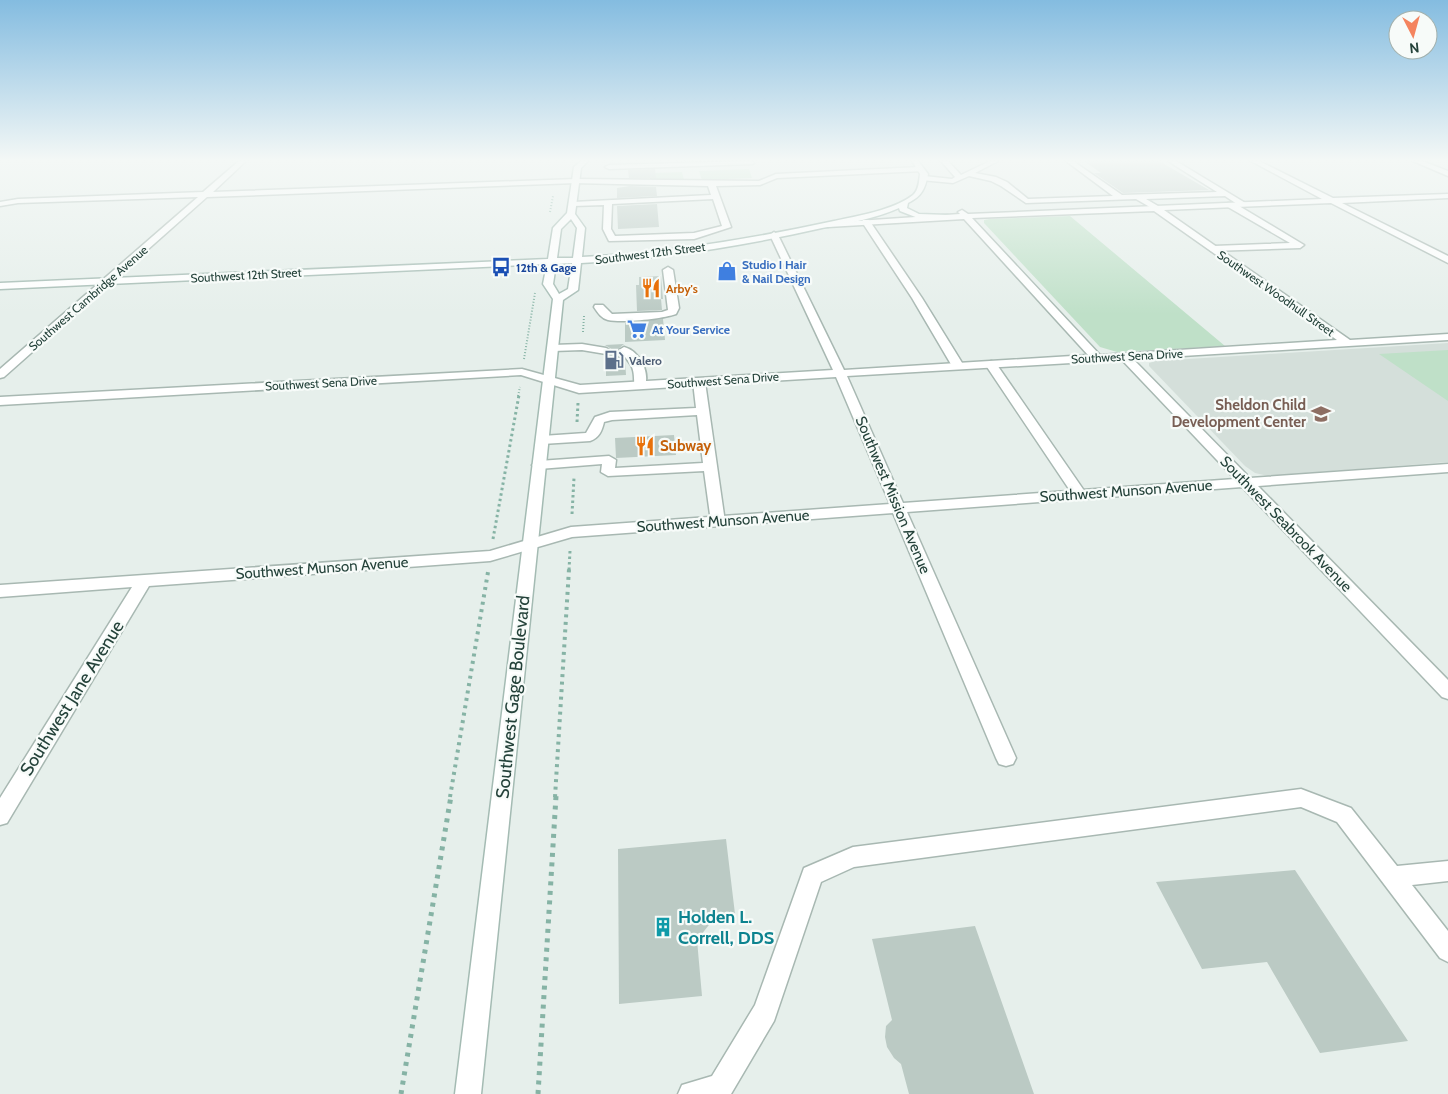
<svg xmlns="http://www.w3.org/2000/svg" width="1448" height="1094" font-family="Cabin,sans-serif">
  <rect width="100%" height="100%" fill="#e6efeb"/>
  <path fill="#d4dfda" d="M1448 343V462L1268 476 1255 473 1245 466 1149 366V363L1156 361Z"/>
  <path fill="#bfe0c8" d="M749 169 752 178 702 180 699 171Z
    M682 172 684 180 650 181V173Z
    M1070 216 1225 346 1117 352 1100 347 984 223V220L990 219Z
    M1448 350V401L1379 354Z"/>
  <path fill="#bbcac4" d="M1084 161H1159L1209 190 1123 193 1094 173H1101Z
    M655 169 656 178H629L628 170Z
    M630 186 656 187 657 196 617 198V188Z
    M657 204 659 227 618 229 617 206Z
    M661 276 663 299H661L662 310 637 311 636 285H639V277Z
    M663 319 665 340 625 342V323Z
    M624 344 617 350 625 360 626 375 606 376V356L613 350 605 345Z
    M674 435 676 455 616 458 615 438Z
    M726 839 735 914 716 916 697 940 702 996 619 1004 618 849Z
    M1295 870 1408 1041 1320 1053 1267 962 1202 969 1156 882Z
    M975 926 1034 1094H909L901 1064 894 1058 887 1047 885 1037 886 1026 892 1020 872 939Z"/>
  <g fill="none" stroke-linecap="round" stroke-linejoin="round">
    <defs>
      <path id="lane" d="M751 161 754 163 753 164 609 169 605 167 609 165Z
        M941 161H948L961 175 990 161H998L975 173 996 177 1007 182 1028 199 1113 196 1066 161H1073L1122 195 1217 192 1168 161H1176L1247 204 1240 206 1225 196 1146 199 1158 206 1159 208 1155 210 1136 199 1026 203 1001 186 991 181 969 176 953 183 921 180 920 178 924 176 952 179 955 177Z
        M920 167 924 169 923 171 777 178 760 185 716 186 731 227 694 239 609 241 603 229 604 205 573 206 569 204 573 202 711 195 708 186 573 183V179H576L759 181 776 174ZM713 199 722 226 694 233 615 236 611 229 612 204Z
        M1228 203H1234L1304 245 1300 248 1211 251 1210 249 1214 246 1290 243 1228 207Z
        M863 220H869L922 298 964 366 962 368 958 369 952 366 912 298 862 222Z
        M668 267 673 270 679 308 676 314C662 319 622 323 608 320 601 318 598 313 594 307L595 305H603L612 314 662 312 668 310 663 270Z
        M582 344 606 348 611 351 606 354 582 350 553 351 548 348 553 345Z
        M624 347C640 351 651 374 644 388H636L634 386C635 366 631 364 619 350Z
        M991 361 995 362 1085 492 1087 495 1085 498H1075L985 364Z
        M699 379 705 382 725 522 723 525H713L711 522 704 471 608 476 601 472 602 464 539 469 532 465 539 461 609 456 616 460 615 468 703 463 697 415 612 420 604 422C602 431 599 438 590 441L542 444 536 440 542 436 586 433 595 417 610 412 696 408 693 382Z
        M1301 789 1351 808 1397 866 1448 861V881L1412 885 1448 931V962L1440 958 1337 822 1301 807 854 867 821 882 774 1021 731 1094H678L682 1085 712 1076 755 1005 804 868 853 847Z"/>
      <path id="street" d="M239 161H246L213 192 576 179 580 181 576 183 207 197 4 377 0 378V369L198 197 18 203 0 206V202L18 199 203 192Z
        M1251 161H1259L1333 198 1448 194V198L1342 203 1448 256V263L1331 203 1164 210 1350 340 1448 334V340L1133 359 1250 478 1448 464V472L1258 486 1448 680V699L1442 697 1242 487 907 512 1016 758 1013 764 1006 766 999 764 996 758 893 513 572 537 490 561 149 586 7 823 0 825V798L132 587 0 597V585L490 551 571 527 890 504 836 377 579 393 521 375 0 405V397L522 369 580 385 833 370 770 235 774 232 778 235 844 370 1088 355 964 219 828 227 824 225 828 223 960 214 958 212 962 210 968 214 1322 199ZM1154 211 1337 340 1100 355 972 218ZM1122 360 1235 479 903 503 847 376Z
        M1413 161H1422L1448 171V176Z"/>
      <path id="secondary" d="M581 161H588L581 168 575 214 585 228 582 257C666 253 751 239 834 221 857 216 894 210 913 195 919 190 919 181 920 174L912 161H918L928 174C925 189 922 196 908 203L907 208 919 214 948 215 952 217 948 219 918 218 900 211 899 208C875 219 848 223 822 228 743 246 662 259 581 263L578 290 563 300 481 1094H455L553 299 543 284 547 264 0 289V283L548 259 553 228 567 213 574 167ZM571 219 577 228 573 258H557L561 229ZM572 263 568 289 559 294 553 284 556 264Z"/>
    </defs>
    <use href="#lane" stroke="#a8b8b2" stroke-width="3"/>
    <use href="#street" stroke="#a8b8b2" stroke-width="3"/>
    <use href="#secondary" stroke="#a4bbb3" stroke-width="3"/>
    <path stroke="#86b3a5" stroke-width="2" stroke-dasharray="1 2" stroke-linecap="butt" d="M550 212 553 196
      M583 332 584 316
      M524 359 535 293
      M518 396 520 387"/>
    <path stroke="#86b3a5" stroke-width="3" stroke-dasharray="2.5 3" stroke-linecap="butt" d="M577 422 578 403
      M572 514 574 478
      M493 539 519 395
      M569 570 570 551"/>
    <path stroke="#86b3a5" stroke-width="4" stroke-dasharray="3 4.5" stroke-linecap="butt" d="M450 797 488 572
      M555 797 569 569"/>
    <path stroke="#86b3a5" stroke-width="5" stroke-dasharray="4 5.5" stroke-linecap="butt" d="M401 1094 451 796
      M538 1094 556 796"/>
    <use href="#lane" fill="#fff" fill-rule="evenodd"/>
    <use href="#street" fill="#fff" fill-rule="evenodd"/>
    <use href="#secondary" fill="#fff" fill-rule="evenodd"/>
  </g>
  <linearGradient id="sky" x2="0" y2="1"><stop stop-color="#84bce0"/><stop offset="0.51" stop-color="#f4f8f6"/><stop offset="1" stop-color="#f4f8f6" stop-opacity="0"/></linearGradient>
  <rect width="1448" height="314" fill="url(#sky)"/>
  <defs>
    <symbol id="bus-bare" viewBox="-9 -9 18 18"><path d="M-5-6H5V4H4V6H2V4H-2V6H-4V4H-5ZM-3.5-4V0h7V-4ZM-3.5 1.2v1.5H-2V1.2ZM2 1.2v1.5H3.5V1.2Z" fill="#1a4fb4" stroke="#f7fbf9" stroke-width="2.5" paint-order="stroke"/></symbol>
    <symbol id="shop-bare" viewBox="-9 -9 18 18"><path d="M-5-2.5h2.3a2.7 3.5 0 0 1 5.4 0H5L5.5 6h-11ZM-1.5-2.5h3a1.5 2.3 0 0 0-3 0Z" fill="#3f7fe0" stroke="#f7fbf9" stroke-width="2.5" paint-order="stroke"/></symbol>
    <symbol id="restaurant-bare" viewBox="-9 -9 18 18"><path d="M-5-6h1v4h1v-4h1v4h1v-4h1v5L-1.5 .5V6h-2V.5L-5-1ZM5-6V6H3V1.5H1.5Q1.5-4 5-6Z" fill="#e8710a" stroke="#f7fbf9" stroke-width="2.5" paint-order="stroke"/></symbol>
    <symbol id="supermarket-bare" viewBox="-9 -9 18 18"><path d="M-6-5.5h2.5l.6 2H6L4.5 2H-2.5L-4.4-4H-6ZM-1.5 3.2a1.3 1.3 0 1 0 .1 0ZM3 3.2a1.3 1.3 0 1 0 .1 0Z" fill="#3f7fe0" stroke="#f7fbf9" stroke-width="2.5" paint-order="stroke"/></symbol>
    <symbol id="fuel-bare" viewBox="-9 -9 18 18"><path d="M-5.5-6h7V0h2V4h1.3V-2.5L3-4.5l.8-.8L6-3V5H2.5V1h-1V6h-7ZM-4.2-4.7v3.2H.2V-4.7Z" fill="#5c6f8a" stroke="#f7fbf9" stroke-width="2.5" paint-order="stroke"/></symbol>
    <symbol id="school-bare" viewBox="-9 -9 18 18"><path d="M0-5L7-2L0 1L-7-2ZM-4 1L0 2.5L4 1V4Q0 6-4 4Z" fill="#8d6e63" stroke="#f7fbf9" stroke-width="2.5" paint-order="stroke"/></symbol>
    <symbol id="building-bare" viewBox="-9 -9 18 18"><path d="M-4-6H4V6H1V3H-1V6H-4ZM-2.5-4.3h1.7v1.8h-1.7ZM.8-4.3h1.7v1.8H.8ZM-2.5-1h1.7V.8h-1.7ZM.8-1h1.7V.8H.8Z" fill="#0f9aa8" stroke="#f7fbf9" stroke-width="2.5" paint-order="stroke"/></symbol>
  </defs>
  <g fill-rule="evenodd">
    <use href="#bus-bare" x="487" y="253" width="28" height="28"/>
    <use href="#shop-bare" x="713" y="257" width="28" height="28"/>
    <use href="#restaurant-bare" x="637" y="274" width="28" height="28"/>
    <use href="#supermarket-bare" x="623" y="315" width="28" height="28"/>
    <use href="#fuel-bare" x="600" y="346" width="28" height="28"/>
    <use href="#school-bare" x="1307" y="400" width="28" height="28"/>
    <use href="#restaurant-bare" x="631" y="432" width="28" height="28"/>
    <use href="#building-bare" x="649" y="913" width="28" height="28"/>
  </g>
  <g text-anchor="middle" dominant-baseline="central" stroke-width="4.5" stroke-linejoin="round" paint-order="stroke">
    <g font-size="12" fill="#24423a" stroke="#f7fbf9">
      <text transform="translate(650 253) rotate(-7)">Southwest 12th Street</text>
      <text transform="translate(246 275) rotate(-3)">Southwest 12th Street</text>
      <text transform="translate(1276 293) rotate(35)">Southwest Woodhull Street</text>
      <text transform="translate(88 298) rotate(-41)">Southwest Cambridge Avenue</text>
      <text transform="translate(1127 356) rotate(-3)">Southwest Sena Drive</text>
      <text transform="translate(723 380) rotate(-4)">Southwest Sena Drive</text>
      <text transform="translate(321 383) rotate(-3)">Southwest Sena Drive</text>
    </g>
    <g font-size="12" font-weight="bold" fill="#366cbe" stroke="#f7fbf9" text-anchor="start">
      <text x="742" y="264">Studio I Hair<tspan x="742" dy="14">&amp; Nail Design</tspan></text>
      <text x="652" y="329">At Your Service</text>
    </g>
    <g font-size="12" font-weight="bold" fill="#164399" stroke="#f7fbf9" text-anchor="start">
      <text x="516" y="267">12th &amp; Gage</text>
    </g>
    <g font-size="12" font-weight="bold" fill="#c56008" stroke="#f7fbf9" text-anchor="start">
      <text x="666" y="288">Arby's</text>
    </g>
    <g font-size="12" font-weight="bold" fill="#4e5e75" stroke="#f7fbf9" text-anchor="start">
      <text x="629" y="360">Valero</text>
    </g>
    <g font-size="15" font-weight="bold" fill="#785e54" stroke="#f7fbf9" text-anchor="end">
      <text x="1306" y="405">Sheldon Child<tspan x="1306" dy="17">Development Center</tspan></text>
    </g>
    <g font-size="15" font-weight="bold" fill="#c56008" stroke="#f7fbf9" text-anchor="start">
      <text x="660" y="446">Subway</text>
    </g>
    <g font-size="15" fill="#24423a" stroke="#f7fbf9">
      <text transform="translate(1126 491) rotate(-4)">Southwest Munson Avenue</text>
      <text transform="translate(893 495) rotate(67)">Southwest Mission Avenue</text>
      <text transform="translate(723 521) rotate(-4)">Southwest Munson Avenue</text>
      <text transform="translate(1286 524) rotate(46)">Southwest Seabrook Avenue</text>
      <text transform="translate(322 568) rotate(-4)">Southwest Munson Avenue</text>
    </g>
    <g font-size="18" fill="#24423a" stroke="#f7fbf9">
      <text transform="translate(513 697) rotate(-84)">Southwest Gage Boulevard</text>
      <text transform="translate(72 698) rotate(-58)">Southwest Jane Avenue</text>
    </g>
    <g font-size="18" font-weight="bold" fill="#0d838f" stroke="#f7fbf9" text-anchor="start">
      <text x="678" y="917">Holden L.<tspan x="678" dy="21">Correll, DDS</tspan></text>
    </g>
  </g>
  <g transform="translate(1413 35) rotate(174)"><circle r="24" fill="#f7fbf9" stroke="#a3b1ad"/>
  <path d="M0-4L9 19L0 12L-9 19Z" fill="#f4845f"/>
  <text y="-8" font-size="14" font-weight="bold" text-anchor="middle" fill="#24423a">N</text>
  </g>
</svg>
